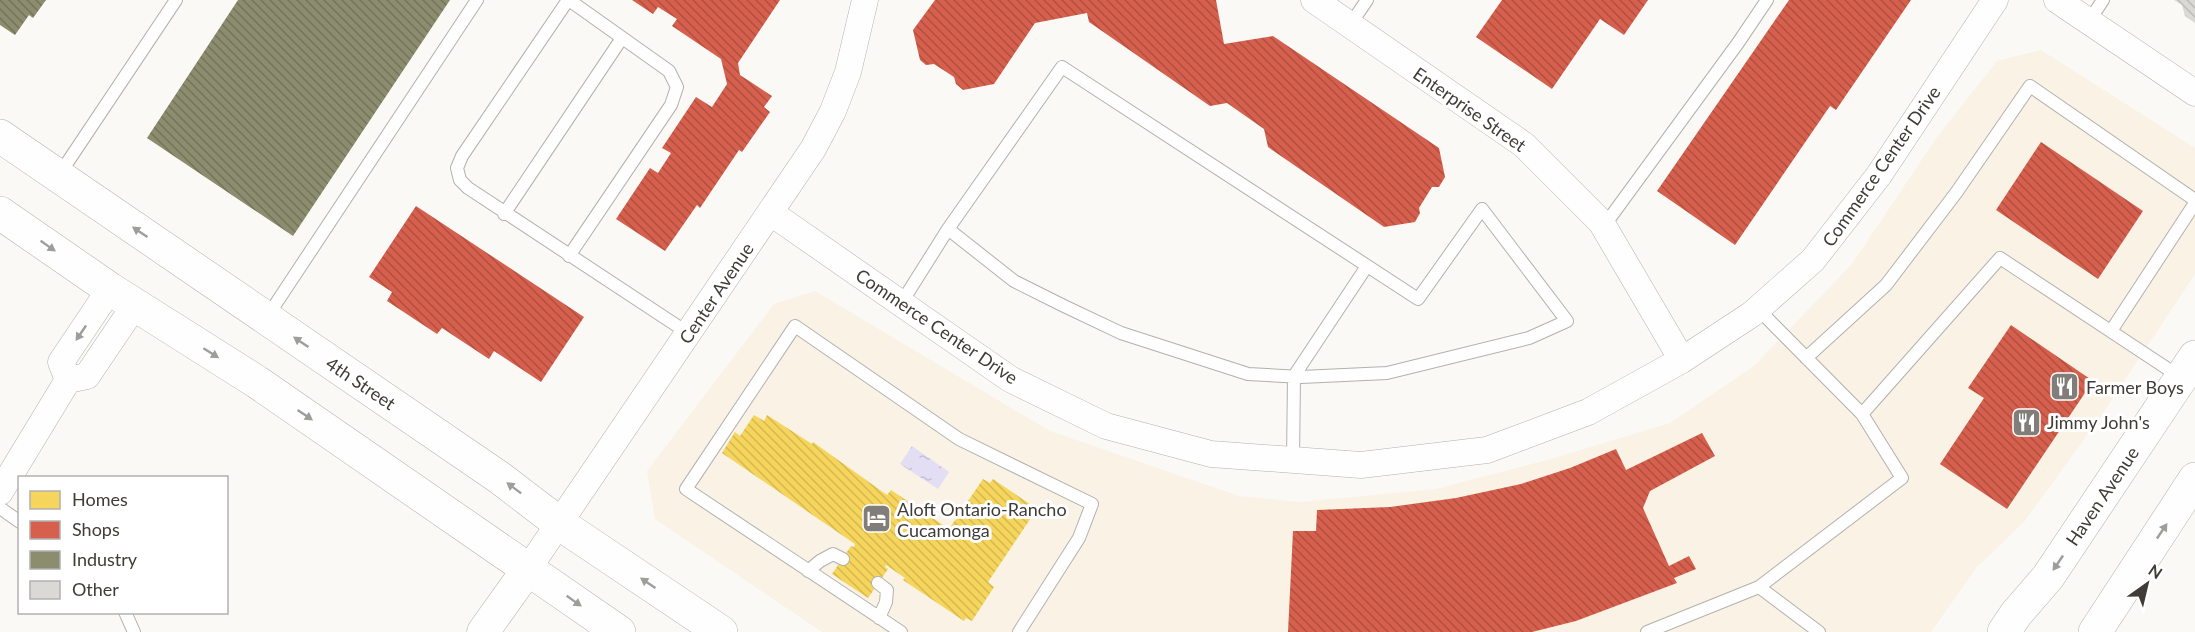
<svg xmlns="http://www.w3.org/2000/svg" width="2195" height="632" font-family="Lato,sans-serif">
  <defs>
    <pattern id="water-ripples" width="26" height="14" patternUnits="userSpaceOnUse" patternTransform="scale(1.5)"><rect width="26" height="14" fill="#e4def5"/><path d="M2 4q2-2 4 0t4 0M15 11q2-2 4 0t4 0" fill="none" stroke="#c5bfd3"/></pattern>
    <pattern id="homes-back-hatch" width="6" height="6" patternUnits="userSpaceOnUse" patternTransform="scale(1.5)"><rect width="6" height="6" fill="#f6d55c"/><path d="M-1 5l2 2M0 0l6 6M5-1l2 2" fill="none" stroke="#d4b851"/></pattern>
    <pattern id="shops-back-hatch" width="6" height="6" patternUnits="userSpaceOnUse" patternTransform="scale(1.5)"><rect width="6" height="6" fill="#d6604d"/><path d="M-1 5l2 2M0 0l6 6M5-1l2 2" fill="none" stroke="#af5041"/></pattern>
    <pattern id="industry-back-hatch" width="6" height="6" patternUnits="userSpaceOnUse" patternTransform="scale(1.5)"><rect width="6" height="6" fill="#8c8c6e"/><path d="M-1 5l2 2M0 0l6 6M5-1l2 2" fill="none" stroke="#74745b"/></pattern>
    <pattern id="building-back-hatch" width="6" height="6" patternUnits="userSpaceOnUse" patternTransform="scale(1.5)"><rect width="6" height="6" fill="#dbd9d5"/><path d="M-1 5l2 2M0 0l6 6M5-1l2 2" fill="none" stroke="#bdbbb7"/></pattern>
  </defs>
  <rect width="100%" height="100%" fill="#fbf9f5"/>
  <path fill="#f9f2e5" d="M2041 50 2195 148V274L2099 419 2024 522 1977 567 1931 632H822L655 519 647 471 774 304 815 291 1050 431 1239 496 1300 502 1436 489 1551 459 1670 423 1754 366 1852 264 1937 137 1997 61Z"/>
  <path fill="url(#water-ripples)" d="M912 446 949 472 938 489 900 464Z"/>
  <path fill="url(#homes-back-hatch)" d="M754 415 764 421 767 415 812 444 813 442 887 495 891 490 949 529 983 479 990 483 993 479 1037 509 988 582 994 587 972 621 966 618 964 621 903 580 905 578 886 565 885 567 888 569 868 598 832 574 851 546 854 547 855 544 722 453 735 432 740 436Z"/>
  <path fill="url(#shops-back-hatch)" d="M632 0H780L738 63 740 75 772 96 764 107 770 112 742 152 739 150 700 208 697 205 665 251 616 219 650 168 658 173 671 153 662 148 696 97 712 107 727 84 721 59 672 26 677 19 658 7 653 14Z
    M935 0H1216L1224 44 1273 36 1439 148 1445 177 1439 187H1432L1419 208 1420 213 1415 222 1384 227 1268 147 1264 129 1227 103 1210 106 1089 22 1087 13 1035 23 994 84 963 90 956 84 954 77 934 64 926 65 920 60 913 30Z
    M1502 0H1648L1624 35 1600 19 1552 89 1476 37Z
    M1789 0H1911L1836 110 1830 106 1735 245 1657 191Z
    M2041 142 2143 211 2098 279 1996 210Z
    M416 206 584 317 541 382 494 351 489 359 442 328 437 334 387 301 392 292 369 277Z
    M2011 325 2093 381 2007 509 1940 464 1984 398 1968 388Z
    M1702 433 1715 456 1650 491 1643 508 1669 566 1689 556 1696 569 1674 578 1677 583 1576 621 1532 632H1288L1293 531H1316L1317 510 1390 507 1456 498 1521 484 1570 468 1616 449 1626 470Z"/>
  <path fill="url(#industry-back-hatch)" d="M0 0H46L33 18 29 15 15 35 0 25Z
    M238 0H450L293 236 147 138Z"/>
  <path fill="url(#building-back-hatch)" d="M2174 0H2195V23L2185 16 2182 5Z"/>
  <g fill="none" stroke-linecap="round" stroke-linejoin="round">
    <defs>
      <path id="service" d="M568 0 462 156 457 168 460 180 468 188 688 333
        M569 0 669 71 677 87 671 105 569 256
        M2089 21 2103 0
        M1350 25 1367 0
        M59 175 176 0
        M504 214 622 38
        M1604 226 1738 43 1767 0
        M902 302 948 229 1014 281 1064 306 1121 333 1248 374 1301 377 1387 373 1529 338 1567 321 1482 209 1418 299 1062 67 948 229
        M1758 309 1862 414
        M267 317 477 0
        M2111 331 2195 203
        M1806 358 1886 285 1956 193 2030 86 2195 200
        M1293 460 1294 376 1367 266
        M0 508 20 522
        M808 571 820 561 833 554 843 559
        M878 583 887 590 886 602 879 618
        M1759 587 1819 632
        M125 612 134 632
        M901 632 686 489 795 326 959 439 1092 504 1079 538 1019 632
        M1647 632 1759 587 1902 478 1862 414 2000 258 2180 377"/>
      <path id="minor" d="M1314 0 1524 145 1601 222 1682 360
        M2057 0 2195 93
        M771 213 1010 379 1106 426 1211 454 1361 465 1487 450 1588 412 1682 360 1752 314 1813 260 1879 175 1995 0
        M68 380 87 376 135 305
        M0 492 68 380 61 362 110 289
        M528 569 813 149 833 111 848 72 865 0"/>
      <path id="tertiary" d="M483 632 528 569"/>
      <path id="primary" d="M0 136 500 478 560 524 721 632
        M0 213 110 289 257 382 619 632
        M2004 632 2016 614 2048 577 2195 357
        M2095 632 2195 479"/>
    </defs>
    <use href="#service" stroke="#b3b1ad" stroke-width="14"/>
    <use href="#minor" stroke="#b3b1ad" stroke-width="27"/>
    <use href="#tertiary" stroke="#b3b1ad" stroke-width="33"/>
    <use href="#primary" stroke="#b3b1ad" stroke-width="34"/>
    <use href="#service" stroke="#fefefe" stroke-width="12"/>
    <use href="#minor" stroke="#fefefe" stroke-width="26"/>
    <use href="#tertiary" stroke="#fefefe" stroke-width="32"/>
    <use href="#primary" stroke="#fefefe" stroke-width="33"/>
  </g>
  <defs><path id="oneway-solid" d="M-6-.8H1V-3.2L6.5 0L1 3.2V.8H-6Z" transform="scale(1.5)"/></defs>
  <g fill="#9e9d9a">
    <use href="#oneway-solid" transform="translate(140 232) rotate(-146)"/>
    <use href="#oneway-solid" transform="translate(48 246) rotate(35)"/>
    <use href="#oneway-solid" transform="translate(81 333) rotate(124)"/>
    <use href="#oneway-solid" transform="translate(301 342) rotate(-146)"/>
    <use href="#oneway-solid" transform="translate(211 353) rotate(32)"/>
    <use href="#oneway-solid" transform="translate(305 415) rotate(34)"/>
    <use href="#oneway-solid" transform="translate(514 488) rotate(-143)"/>
    <use href="#oneway-solid" transform="translate(2162 531) rotate(-56)"/>
    <use href="#oneway-solid" transform="translate(2058 563) rotate(124)"/>
    <use href="#oneway-solid" transform="translate(648 583) rotate(-146)"/>
    <use href="#oneway-solid" transform="translate(574 601) rotate(35)"/>
  </g>
  <defs>
    <symbol id="restaurant-square" viewBox="-11 -11 22 22"><rect x="-9" y="-9" width="18" height="18" rx="4" fill="#817e7a" stroke="#fff"/><path d="M-5-6h1v4h1v-4h1v4h1v-4h1v5L-1.5 .5V6h-2V.5L-5-1ZM5-6V6H3V1.5H1.5Q1.5-4 5-6Z" fill="#fff"/></symbol>
    <symbol id="hotel-square" viewBox="-11 -11 22 22"><rect x="-9" y="-9" width="18" height="18" rx="4" fill="#817e7a" stroke="#fff"/><path d="M-6-4.5h1.5V1H6V5H4.5V3h-9V5H-6ZM-4 0a1.8 1.8 0 1 1 3.6 0ZM.5 0V-2.5h3Q6-2.5 6 0Z" fill="#fff"/></symbol>
  </defs>
  <g fill-rule="evenodd">
    <use href="#restaurant-square" x="2048" y="370" width="33" height="33"/>
    <use href="#restaurant-square" x="2010" y="406" width="33" height="33"/>
    <use href="#hotel-square" x="860" y="502" width="33" height="33"/>
  </g>
  <g text-anchor="middle" dominant-baseline="central" stroke-width="6" stroke-linejoin="round" paint-order="stroke">
    <g font-size="18" fill="#3f3c37" stroke="#fff">
      <text transform="translate(1470 109) rotate(35)">Enterprise Street</text>
      <text transform="translate(1881 166) rotate(-55)">Commerce Center Drive</text>
      <text transform="translate(716 293) rotate(-56)">Center Avenue</text>
      <text transform="translate(937 326) rotate(34)">Commerce Center Drive</text>
      <text transform="translate(361 383) rotate(34)">4th Street</text>
      <text transform="translate(2102 496) rotate(-56)">Haven Avenue</text>
    </g>
    <g font-size="18" fill="#3f3c37" stroke="#fff" text-anchor="start">
      <text x="2086" y="387">Farmer Boys</text>
      <text x="2047" y="422">Jimmy John's</text>
      <text x="897" y="509">Aloft Ontario-Rancho<tspan x="897" dy="21">Cucamonga</tspan></text>
    </g>
  </g>
  <rect x="18" y="476" width="210" height="138" fill="#ffffff" stroke="#b2b1af" stroke-width="1.5"/>
  <rect x="30" y="491" width="30" height="18" fill="#f6d55c" stroke="#b2b1af" stroke-width="1.5"/>
  <text x="72" y="506" font-size="18" fill="#3f3c37">Homes</text>
  <rect x="30" y="521" width="30" height="18" fill="#d6604d" stroke="#b2b1af" stroke-width="1.5"/>
  <text x="72" y="536" font-size="18" fill="#3f3c37">Shops</text>
  <rect x="30" y="551" width="30" height="18" fill="#8c8c6e" stroke="#b2b1af" stroke-width="1.5"/>
  <text x="72" y="566" font-size="18" fill="#3f3c37">Industry</text>
  <rect x="30" y="581" width="30" height="18" fill="#dbd9d5" stroke="#b2b1af" stroke-width="1.5"/>
  <text x="72" y="596" font-size="18" fill="#3f3c37">Other</text>
  <g transform="translate(2147 584) rotate(34)" stroke="#ffffff" stroke-width="4.5" paint-order="stroke">
  <path d="M0-4.5L10 22L0 15L-10 22Z" fill="#3f3c37"/>
  <text y="-9" font-size="16" font-weight="bold" text-anchor="middle" fill="#3f3c37">N</text>
  </g>
</svg>
